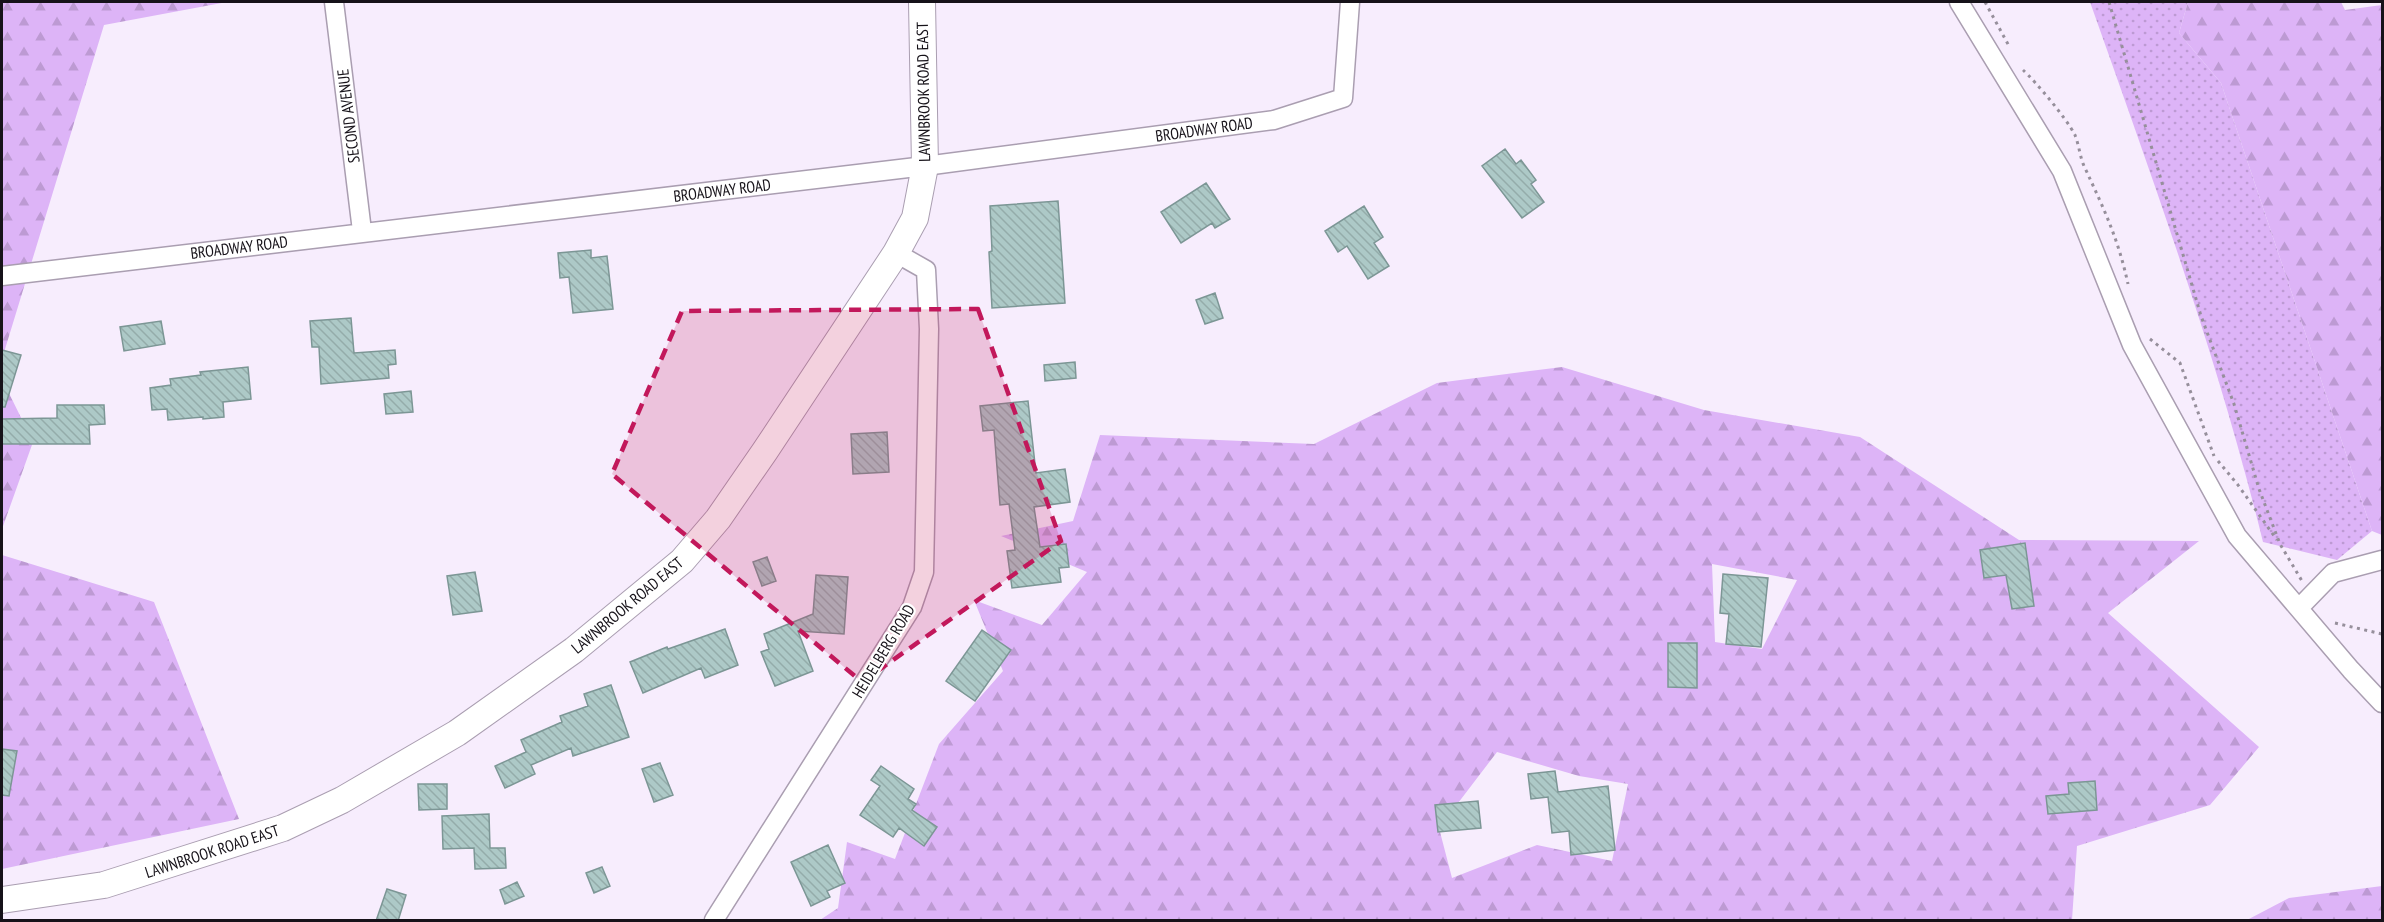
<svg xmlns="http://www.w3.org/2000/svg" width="2384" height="922" font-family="'PT Sans Narrow',sans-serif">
  <defs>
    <pattern id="grass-dots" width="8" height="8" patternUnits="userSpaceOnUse" patternTransform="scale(1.5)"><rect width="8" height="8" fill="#ddb4f7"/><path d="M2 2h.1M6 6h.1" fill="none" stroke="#bd9ad3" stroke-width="1.8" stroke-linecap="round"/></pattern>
    <pattern id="forest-firs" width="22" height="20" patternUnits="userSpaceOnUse" patternTransform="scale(1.5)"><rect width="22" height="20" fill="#ddb4f7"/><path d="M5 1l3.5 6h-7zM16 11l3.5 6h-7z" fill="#bd9ad3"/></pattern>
    <pattern id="building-back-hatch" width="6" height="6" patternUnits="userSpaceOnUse" patternTransform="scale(1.5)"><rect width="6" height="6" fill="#adc9c7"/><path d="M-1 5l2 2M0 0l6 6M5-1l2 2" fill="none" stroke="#94acaa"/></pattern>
  </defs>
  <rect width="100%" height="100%" fill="#f7edfd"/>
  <path fill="url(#grass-dots)" d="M2090 2H2188L2179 33 2221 83 2372 531 2337 560 2263 542C2218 358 2153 180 2090 2Z"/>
  <path fill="url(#forest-firs)" fill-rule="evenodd" d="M2 2H227L104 25 2 359Z
    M2188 2H2341L2345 10 2382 5V535L2372 531 2221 83 2179 33Z
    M1562 367 1704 410 1860 437 2019 540 2199 541 2108 613 2259 747 2210 805 2077 846 2072 920H820L838 908 847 842 895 859 939 744 1003 671 974 600 1042 625 1087 572 1001 536 1073 521 1100 435 1314 444 1437 383ZM1712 564 1797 580 1762 649 1715 642ZM1497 752 1579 776 1628 784 1612 861 1537 845 1452 878 1439 828Z
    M2 379 33 442 2 529Z
    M2 555 154 602 239 819 2 869Z
    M2382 886V920H2247L2289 898Z"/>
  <path fill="url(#building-back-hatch)" stroke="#7c9695" stroke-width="1.5" d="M1505 149 1516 164 1521 160 1536 180 1531 184 1544 202 1522 218 1482 166Z
    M1206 183 1230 219 1215 228 1212 223 1181 243 1161 212Z
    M1058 201 1065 303 992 308 989 252 992 251 990 206Z
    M1364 206 1383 237 1374 243 1389 266 1368 279 1347 246 1338 252 1325 231Z
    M591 250V258L607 256 613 309 573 313 569 277 560 278 558 253Z
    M1215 293 1223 318 1205 324 1196 300Z
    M351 318 354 353 395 350 396 364 388 365 389 378 321 384 319 347H312L310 321Z
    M161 321 165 344 124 351 120 327Z
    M2 350 21 355 5 407H2Z
    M1075 362 1076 378 1045 381 1044 365Z
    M248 367 251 399 223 402 224 417 203 419V417L168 420 167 409 152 410 150 388 171 385 170 379 201 375 200 372Z
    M411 391 413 412 386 414 384 394Z
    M1028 401 1036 473 1065 469 1070 502 1034 507 1040 547 1066 544 1069 567 1059 568 1061 582 1012 588 1007 551 1015 550 1009 504 1000 505 994 430 983 431 980 406Z
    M57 405H104L105 424 89 425 90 444H2V419L57 418Z
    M887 432 889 472 853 474 851 434Z
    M2025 543 2034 606 2012 609 2006 575 1984 578 1980 550Z
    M767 557 776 581 762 586 753 562Z
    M475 572 482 611 453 615 447 576Z
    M1723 574 1768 578 1761 647 1726 644 1729 614 1720 613Z
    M816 575 848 577 844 634 798 631 813 671 775 686 761 652 769 649 764 634 813 614Z
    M725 629 738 665 705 678 701 668 643 693 630 662 667 647 668 649Z
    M982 630 1011 650 975 701 946 681Z
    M1668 643H1697V688L1668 687Z
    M611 685 629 737 573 756 571 748 531 765 535 774 505 788 495 766 526 752 521 740 562 722 560 716 588 706 584 694Z
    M2 749 17 751 9 796 2 795Z
    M660 763 673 795 654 802 642 769Z
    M881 766 914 789 908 799 916 804 912 810 937 827 924 846 899 828 893 837 860 815 880 786 871 780Z
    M1555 771 1558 792 1608 786 1615 850 1571 855 1569 831 1552 833 1548 797 1531 799 1528 774Z
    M2095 781 2097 810 2048 814 2046 796 2069 794 2068 783Z
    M418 784H447V809L419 810Z
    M1478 801 1481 828 1438 832 1435 805Z
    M489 814 490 848H505L506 868 475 869 474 848 443 849 442 816Z
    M828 845 845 883 827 891 830 897 811 906 791 862Z
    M602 867 610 886 594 893 586 873Z
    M517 882 524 896 505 904 500 890Z
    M387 889 406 895 398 921H376Z"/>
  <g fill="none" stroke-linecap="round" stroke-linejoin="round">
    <defs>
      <path id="street" d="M334 2 362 231
        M1959 2 2062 171 2132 345 2237 536 2351 670 2382 703
        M2 276 925 166 1274 120 1343 98 1350 2
        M2299 608 2333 573 2382 560
        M714 920 912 607 924 572 929 329 926 270 896 253"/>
      <path id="secondary" d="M2 900 104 885 283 828 342 800 457 733 574 650 682 561 718 519 765 451 896 253 915 218 925 166 922 2"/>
    </defs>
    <use href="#street" stroke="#aa9eb1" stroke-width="21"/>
    <use href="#secondary" stroke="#aa9eb1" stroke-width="28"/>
    <path stroke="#968f9b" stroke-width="3" stroke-dasharray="3 4.5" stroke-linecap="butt" d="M1985 2 2009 46
      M2109 2 2201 316 2234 404 2259 489 2280 544 2302 581
      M2023 70C2036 82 2067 119 2075 135 2079 145 2080 157 2084 166 2104 209 2118 238 2128 284
      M2150 339 2180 363 2214 456
      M2218 461 2238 485 2277 540
      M2335 623 2382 634"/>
    <use href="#street" stroke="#fff" stroke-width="18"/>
    <use href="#secondary" stroke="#fff" stroke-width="26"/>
  </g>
  <path fill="#c2185b" fill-opacity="0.2" stroke="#c2185b" stroke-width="4.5" stroke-dasharray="12 8" stroke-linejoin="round" d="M978 309 1061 541 862 682 612 474 682 311Z"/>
  <g text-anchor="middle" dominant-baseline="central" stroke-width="4.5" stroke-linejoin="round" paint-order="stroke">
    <g font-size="16" fill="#161219" stroke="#fff">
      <text transform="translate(923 92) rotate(-91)">LAWNBROOK ROAD EAST</text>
      <text transform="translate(348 116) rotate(-97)">SECOND AVENUE</text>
      <text transform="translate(1204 129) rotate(-8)">BROADWAY ROAD</text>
      <text transform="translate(722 190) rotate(-7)">BROADWAY ROAD</text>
      <text transform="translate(239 247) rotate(-7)">BROADWAY ROAD</text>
      <text transform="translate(627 605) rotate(-40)">LAWNBROOK ROAD EAST</text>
      <text transform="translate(883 651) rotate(-59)">HEIDELBERG ROAD</text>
      <text transform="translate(212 851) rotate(-18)">LAWNBROOK ROAD EAST</text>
    </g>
  </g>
  <rect width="2384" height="922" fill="none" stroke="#161219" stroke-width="6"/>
</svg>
